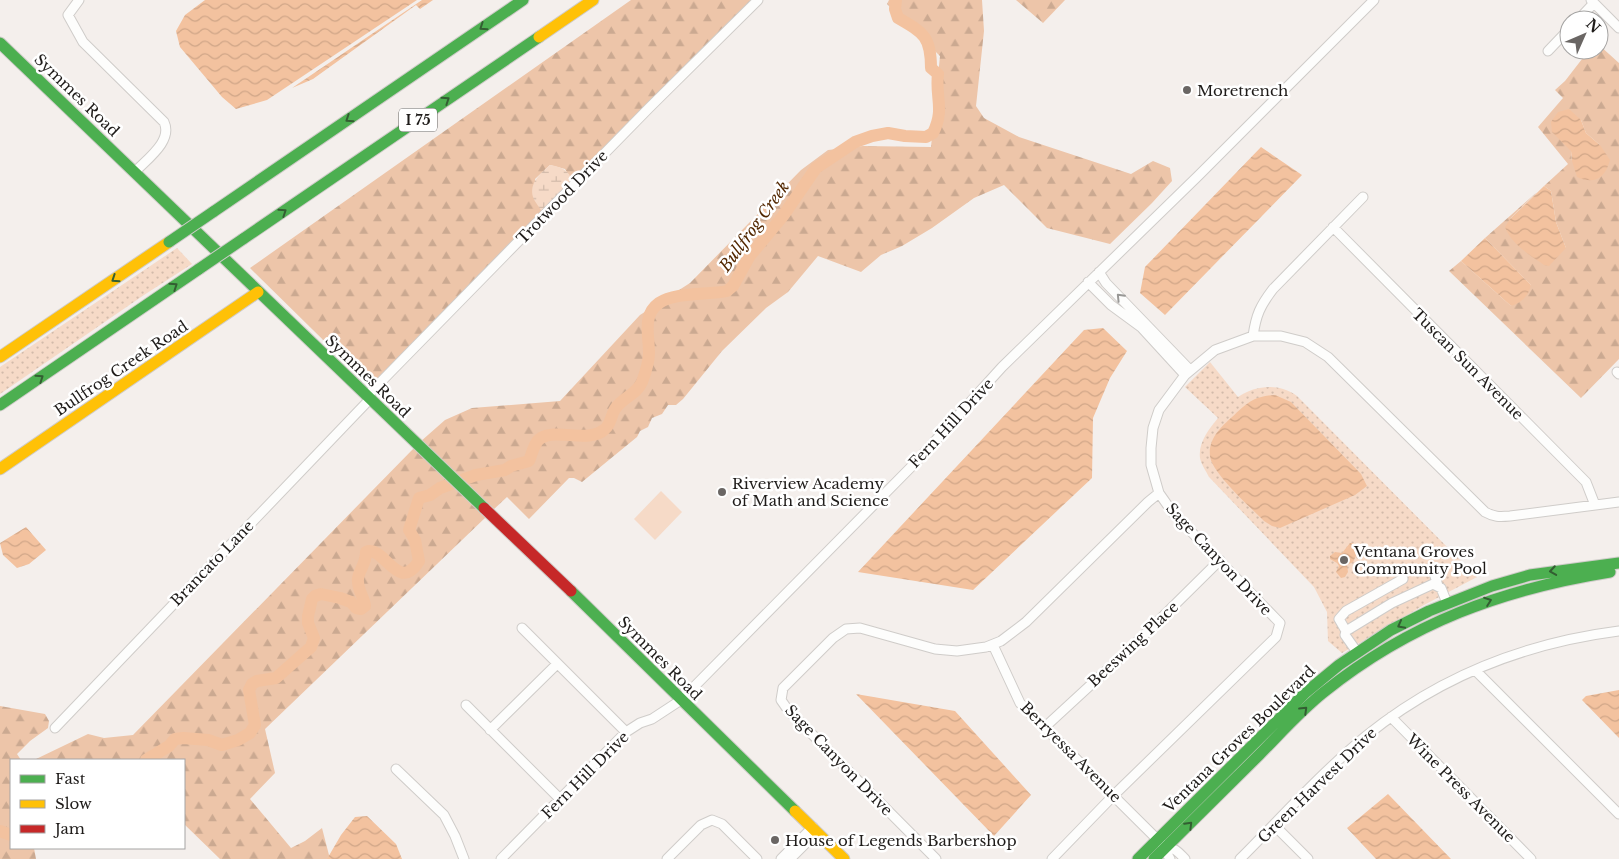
<svg xmlns="http://www.w3.org/2000/svg" width="1619" height="859" font-family="'Libre Baskerville',serif">
  <defs>
    <pattern id="green-dots" width="8" height="8" patternUnits="userSpaceOnUse" patternTransform="scale(1.25)"><rect width="8" height="8" fill="#f6dac7"/><path d="M2 2h.1M6 6h.1" fill="none" stroke="#d2baaa" stroke-width="1.8" stroke-linecap="round"/></pattern>
    <pattern id="forest-firs" width="22" height="20" patternUnits="userSpaceOnUse" patternTransform="scale(1.25)"><rect width="22" height="20" fill="#edc5a9"/><path d="M5 1l3.5 6h-7zM16 11l3.5 6h-7z" fill="#cba991"/></pattern>
    <pattern id="wetland-marsh" width="20" height="14" patternUnits="userSpaceOnUse" patternTransform="scale(1.25)"><rect width="20" height="14" fill="#f6dac7"/><path d="M1 5h8M5 5V1M11 12h8M15 12V8" fill="none" stroke="#d2baaa"/></pattern>
    <pattern id="water-waves" width="16" height="10" patternUnits="userSpaceOnUse" patternTransform="scale(1.25)"><rect width="16" height="10" fill="#f3c29f"/><path d="M0 5q4-4 8 0t8 0" fill="none" stroke="#d0a688"/></pattern>
  </defs>
  <rect width="100%" height="100%" fill="#f4efec"/>
  <path fill="url(#green-dots)" d="M177 248 192 264 144 295 0 394V367Z
    M1210 362 1238 397C1256 385 1279 383 1297 396L1477 577 1424 605 1342 653 1328 641 1327 612 1314 587 1209 477C1206 471 1201 464 1200 458 1198 443 1209 429 1218 418L1185 387Z"/>
  <path fill="url(#forest-firs)" fill-rule="evenodd" d="M631 0H753L572 182 565 169 550 165 535 179 542 212 371 387 250 268Z
    M889 0H982L984 31 976 106 984 118 1019 137 1131 174 1153 161 1170 168 1172 181 1152 203 1110 244 1047 228 1004 185 974 198 932 228 902 246 881 255 861 272 818 256 788 292 766 308 722 351 683 399 676 405H668L662 414 652 418 648 427 640 431 637 437 582 482 574 478H569L529 519 507 497 492 511 420 442 445 420 472 408 560 401 640 315 690 283 801 170 828 150 863 146 931 147 940 56 887 4Z
    M1016 0H1065L1043 23Z
    M1599 45 1619 63V359L1581 398 1449 271 1461 261 1511 306 1531 285 1485 238 1537 192 1510 219 1566 248 1556 222 1551 191 1544 186 1568 164 1538 127 1563 98 1555 90 1565 81 1589 50H1599ZM1581 120 1586 133 1600 145 1572 161 1571 152Z
    M414 448 486 517 265 729 275 773 250 799 291 848 305 841 322 828 330 859H220L184 824V760H34L88 734 104 738 133 735Z
    M0 706 45 714 49 721 48 728 30 741 17 754 21 760H11V848H34L36 859H0Z"/>
  <path fill="url(#wetland-marsh)" d="M550 165C561 167 570 170 572 182L542 212C540 207 535 203 533 197 529 183 540 174 550 165Z"/>
  <path fill="#f6dac7" d="M661 491 682 512 655 540 634 519Z"/>
  <path fill="url(#water-waves)" d="M205 0H417L267 100 236 109 222 97 180 47 176 31 185 15Z
    M422 0H433L420 9 416 5 313 79 292 88Z
    M1569 109 1581 120 1586 133 1600 145 1610 160C1605 178 1595 185 1577 177L1572 161 1571 151 1552 132 1551 122 1558 112Z
    M1261 147 1302 175 1165 315 1140 293 1145 267Z
    M1544 186 1551 191 1556 222 1566 248 1549 266 1544 265C1530 255 1511 244 1505 227L1510 219Z
    M1485 238 1531 285C1528 297 1522 302 1511 306L1461 261Z
    M1103 328 1127 351 1110 378 1093 418 1092 478 973 590 858 572 1084 330Z
    M1275 395 1291 402 1361 474 1367 486 1355 495 1280 528 1272 526 1264 521C1251 508 1211 472 1210 456 1208 439 1221 427 1232 417 1247 403 1253 396 1275 395Z
    M26 527 46 550 29 564 17 568 3 555 0 543Z
    M1350 543H1356L1357 547 1355 552 1356 556 1353 562 1347 565 1348 572 1345 577 1341 578 1336 572 1339 566 1337 563 1330 559V556L1335 552 1342 553Z
    M1619 690V738L1582 700 1586 696Z
    M856 694 955 711 1031 795 994 836Z
    M1388 794 1451 859H1376L1347 828Z
    M367 816 396 844 402 859H327L341 835 355 817Z"/>
  <g fill="none" stroke-linecap="round" stroke-linejoin="round">
    <path stroke="#f3c29f" stroke-width="12" d="M146 760 169 746 175 739 183 738 208 740 222 745 238 740 250 733 255 725 249 690 252 684 257 681 276 678 311 647 314 638 308 623V616L312 599 315 596 321 594 340 598 351 602 356 608 361 609 365 606C364 596 357 590 358 579 359 570 366 564 366 552 384 544 398 595 419 561L415 540 409 530 419 498 430 495 440 488 476 475 505 470 511 466 529 461C532 454 534 442 541 438 558 428 589 444 605 429 611 424 611 415 615 409 622 398 637 394 642 382 645 374 649 361 649 353 649 335 642 315 659 303 675 292 708 295 727 291L733 286 749 257 783 216 816 168 855 142 872 136 888 133 905 136 926 137 933 133C945 109 935 98 938 74L931 68C931 37 924 33 898 18L895 9 896 0
      M0 831 11 835"/>
    <defs>
      <path id="street" d="M79 0 68 15 83 42 164 122C173 141 147 159 135 172
        M1591 0 1619 28
        M1578 20 1594 3
        M1548 51 1569 29
        M1333 227 1586 482 1595 505
        M1099 272 1106 283 1190 370
        M1088 282 1111 305 1141 327 1185 375
        M1253 336C1256 315 1260 306 1273 289L1363 197
        M1617 372 1619 374
        M367 396 649 108 758 0
        M1419 571 1429 569 1434 573 1438 586
        M522 628 626 732
        M1346 631 1339 619 1346 611 1403 579
        M993 645 1020 703 1166 848C1175 847 1179 853 1185 859
        M1357 652 1345 635 1346 631 1392 603 1433 584 1441 588 1447 603
        M1475 670 1619 814
        M466 705 560 799
        M1391 717 1531 859
        M1045 727 1134 645 1220 560
        M55 728 370 399
        M490 730 557 664
        M396 769 444 815 455 836 464 859
        M1274 825 1308 859
        M1166 848V852L1170 859
        M501 859 626 732 640 723 652 719 681 700 916 462 1002 367 1198 176 1374 0
        M667 859 701 825 712 820 722 824 757 859
        M781 859 813 827
        M790 859 817 832
        M936 859 788 710 781 700 783 688 833 638 846 629 860 628 935 649 957 651 986 647 1001 641 1026 622 1148 502 1159 493
        M1052 859 1114 795 1276 637 1280 623 1173 513 1159 493 1151 465V448L1153 428 1159 410 1185 375 1215 350 1253 336H1281L1305 342 1328 357 1485 512C1494 517 1499 517 1510 516L1619 502
        M1240 859C1281 818 1321 773 1366 736 1440 676 1525 643 1619 631"/>
      <path id="fast" d="M0 43 484 508
        M213 212 523 0
        M243 239 539 37
        M0 405 199 269
        M571 591 795 811
        M1138 859 1305 693 1339 665 1391 630 1429 611 1492 586 1530 575 1619 563
        M1154 859C1189 824 1224 790 1259 755 1280 734 1300 711 1324 692 1410 623 1503 589 1610 572"/>
      <path id="slow" d="M539 37 593 0
        M0 357 169 242
        M0 469 258 292
        M795 811 844 859"/>
      <path id="jam" d="M484 508 571 591"/>
    </defs>
    <use href="#street" stroke="#cfccc9" stroke-width="11"/>
    <use href="#fast" stroke="#cfccc9" stroke-width="13"/>
    <use href="#slow" stroke="#cfccc9" stroke-width="13"/>
    <use href="#jam" stroke="#cfccc9" stroke-width="13"/>
    <use href="#street" stroke="#fdfdfc" stroke-width="9"/>
    <use href="#fast" stroke="#4caf50" stroke-width="11"/>
    <use href="#slow" stroke="#ffc107" stroke-width="11"/>
    <use href="#jam" stroke="#c62828" stroke-width="11"/>
    <defs>
      <path id="fast-bridge" d="M169 242 213 212
        M199 269 243 239"/>
    </defs>
    <use href="#fast-bridge" stroke="#ceccca" stroke-width="13" stroke-linecap="butt"/>
    <use href="#fast-bridge" stroke="#4caf50" stroke-width="11"/>
  </g>
  <defs><path id="oneway-chevron" d="M-2-3.5L2.5 0L-2 3.5" fill="none" stroke-width="1.6" stroke-linecap="round" stroke-linejoin="round" transform="scale(1.25)"/></defs>
  <g stroke="#335e32">
    <use href="#oneway-chevron" transform="translate(483 27) rotate(146)"/>
    <use href="#oneway-chevron" transform="translate(446 100) rotate(-34)"/>
    <use href="#oneway-chevron" transform="translate(349 119) rotate(146)"/>
    <use href="#oneway-chevron" transform="translate(283 212) rotate(-34)"/>
    <use href="#oneway-chevron" transform="translate(115 279) rotate(146)"/>
    <use href="#oneway-chevron" transform="translate(174 286) rotate(-34)"/>
    <use href="#oneway-chevron" transform="translate(40 378) rotate(-34)"/>
    <use href="#oneway-chevron" transform="translate(1553 571) rotate(171)"/>
    <use href="#oneway-chevron" transform="translate(1488 601) rotate(-20)"/>
    <use href="#oneway-chevron" transform="translate(1401 625) rotate(152)"/>
    <use href="#oneway-chevron" transform="translate(1304 710) rotate(-44)"/>
    <use href="#oneway-chevron" transform="translate(1189 825) rotate(-45)"/>
  </g>
  <use stroke="#999896" href="#oneway-chevron" transform="translate(1120 297) rotate(-134)"/>
  <g fill="#6a6664" stroke="#fff" stroke-width="2">
    <circle cx="1187" cy="90" r="5"/>
    <circle cx="722" cy="492" r="5"/>
    <circle cx="1344" cy="560" r="5"/>
    <circle cx="775" cy="840" r="5"/>
  </g>
  <g text-anchor="middle" dominant-baseline="central" stroke-width="5" stroke-linejoin="round" paint-order="stroke">
    <rect fill="#fff" stroke="#62605f" stroke-width="1" x="399" y="108.5" width="38" height="23" rx="4"/>
    <g font-size="14" font-weight="bold" fill="#1f1c1a">
      <text x="418" y="120">I 75</text>
    </g>
    <g font-size="15" fill="#1f1c1a" stroke="#fff" text-anchor="start">
      <text x="1197" y="90">Moretrench</text>
      <text x="732" y="483">Riverview Academy<tspan x="732" dy="17">of Math and Science</tspan></text>
      <text x="1354" y="551">Ventana Groves<tspan x="1354" dy="17">Community Pool</tspan></text>
      <text x="785" y="840">House of Legends Barbershop</text>
    </g>
    <g font-size="15" fill="#1f1c1a" stroke="#fff">
      <text transform="translate(77 95) rotate(44)">Symmes Road</text>
      <text transform="translate(562 197) rotate(-46)">Trotwood Drive</text>
      <text transform="translate(1468 364) rotate(45)">Tuscan Sun Avenue</text>
      <text transform="translate(121 368) rotate(-34)">Bullfrog Creek Road</text>
      <text transform="translate(368 376) rotate(44)">Symmes Road</text>
      <text transform="translate(951 423) rotate(-47)">Fern Hill Drive</text>
      <text transform="translate(1219 559) rotate(47)">Sage Canyon Drive</text>
      <text transform="translate(212 563) rotate(-46)">Brancato Lane</text>
      <text transform="translate(1133 644) rotate(-43)">Beeswing Place</text>
      <text transform="translate(660 658) rotate(45)">Symmes Road</text>
      <text transform="translate(1239 739) rotate(-44)">Ventana Groves Boulevard</text>
      <text transform="translate(1071 752) rotate(45)">Berryessa Avenue</text>
      <text transform="translate(839 760) rotate(46)">Sage Canyon Drive</text>
      <text transform="translate(585 775) rotate(-45)">Fern Hill Drive</text>
      <text transform="translate(1317 785) rotate(-44)">Green Harvest Drive</text>
      <text transform="translate(1461 788) rotate(45)">Wine Press Avenue</text>
    </g>
    <g font-size="16" font-style="italic" fill="#522700" stroke="#fff">
      <text transform="translate(754 226) rotate(-54)">Bullfrog Creek</text>
    </g>
  </g>
  <rect x="10" y="759" width="175" height="90" fill="#ffffff" stroke="#a5a4a3"/>
  <rect x="20" y="775" width="25" height="8" fill="#4caf50" stroke="#a5a4a3"/>
  <text x="55" y="784" font-size="15" fill="#1f1c1a">Fast</text>
  <rect x="20" y="800" width="25" height="8" fill="#ffc107" stroke="#a5a4a3"/>
  <text x="55" y="809" font-size="15" fill="#1f1c1a">Slow</text>
  <rect x="20" y="825" width="25" height="8" fill="#c62828" stroke="#a5a4a3"/>
  <text x="55" y="834" font-size="15" fill="#1f1c1a">Jam</text>
  <g transform="translate(1584 35) rotate(45)"><circle r="24" fill="#ffffff" stroke="#a5a4a3"/>
  <path d="M0-4L9 19L0 12L-9 19Z" fill="#6a6664"/>
  <text y="-8" font-size="14" font-weight="bold" text-anchor="middle" fill="#1f1c1a">N</text>
  </g>
</svg>
